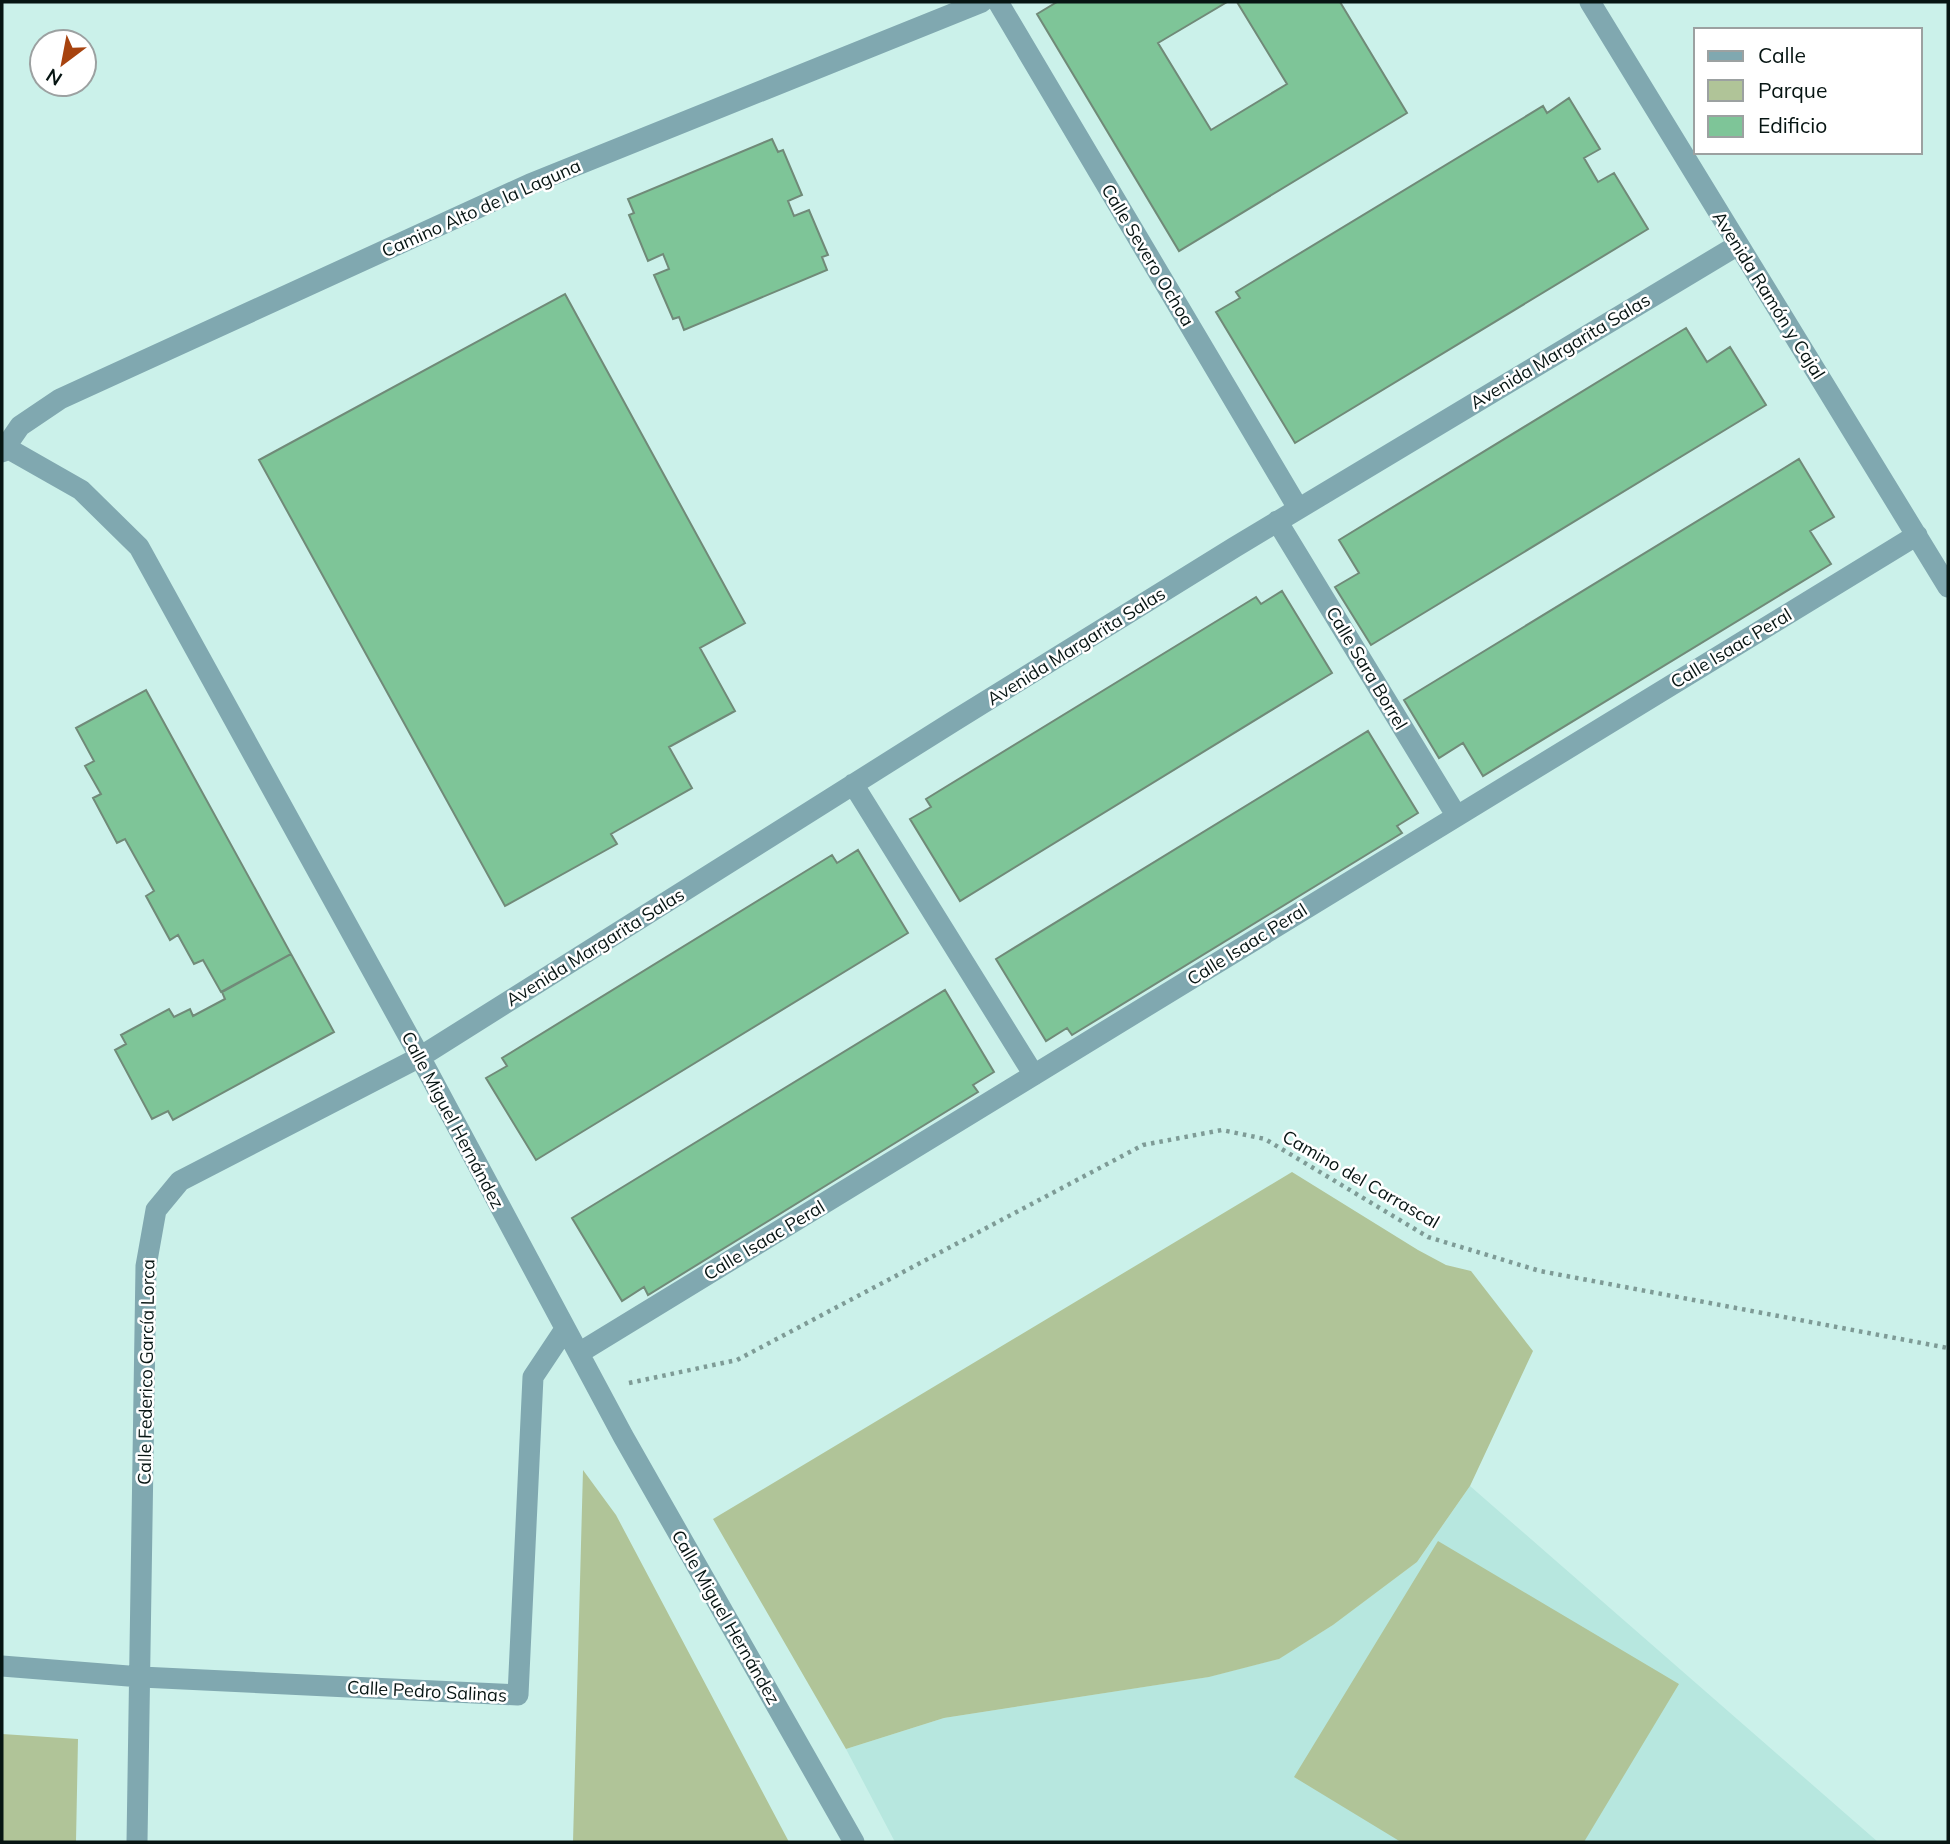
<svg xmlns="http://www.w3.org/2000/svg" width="1950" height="1844" font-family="Mulish,sans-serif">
  <rect width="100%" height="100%" fill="#cbf1ea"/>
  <path fill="#b7e7df" d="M1470 1486 1878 1842H895L846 1749 944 1718 1208 1677 1278 1659 1333 1625 1417 1562Z"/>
  <path fill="#b0c498" d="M1292 1172 1418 1250 1446 1265 1471 1271 1533 1351 1470 1486 1417 1562 1333 1625 1279 1659 1209 1677 944 1718 846 1749 713 1519Z
    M583 1470 616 1515 789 1842H573Z
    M1438 1541 1679 1684 1584 1842H1401L1294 1777Z
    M2 1734 78 1739 76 1842H2Z"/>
  <path fill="#7ec598" stroke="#708a78" stroke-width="2" d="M1057 2H1227L1158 43 1211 130 1287 84 1237 2H1340L1407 113 1179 251 1037 14Z
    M1569 98 1600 149 1584 158 1598 182 1614 173 1648 229 1295 443 1216 312 1240 298 1236 292 1543 106 1547 113Z
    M772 139 778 152 783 150 802 195 788 201 794 216 809 210 828 255 822 257 827 270 684 330 679 317 673 319 654 275 669 269 663 254 648 261 629 215 634 213 628 199Z
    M565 294 745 623 700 648 735 711 669 747 692 788 611 834 617 844 505 906 259 460Z
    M1686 328 1707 362 1730 347 1766 405 1371 645 1335 587 1359 573 1339 540Z
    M1799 459 1834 517 1810 531 1831 564 1483 776 1463 743 1439 758 1404 700Z
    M1282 591 1332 673 960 901 910 819 931 807 926 799 1256 597 1261 604Z
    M146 690 291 954 221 992 203 960 194 964 178 935 170 940 146 896 154 891 125 839 117 843 93 798 101 794 85 766 94 761 76 728Z
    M1368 731 1418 813 1397 826 1402 833 1072 1035 1067 1028 1046 1041 996 959Z
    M858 850 908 933 536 1160 486 1078 507 1066 502 1058 832 855 837 863Z
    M291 954 334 1032 173 1120 168 1111 152 1119 115 1050 126 1044 121 1035 169 1009 174 1017 190 1009 193 1016 225 999 222 992Z
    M945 990 994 1072 973 1085 978 1092 648 1295 644 1287 622 1301 572 1218Z"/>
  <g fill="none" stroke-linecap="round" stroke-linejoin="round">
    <path stroke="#7e9b96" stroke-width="4.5" stroke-dasharray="3.5 5" stroke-linecap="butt" d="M629 1383 737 1360 1143 1145 1222 1130 1265 1139 1428 1237 1540 1271 1948 1348"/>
    <path stroke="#80a8b0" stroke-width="21" d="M998 2 1298 508
      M1590 2 1948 587
      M2 445 81 490 139 547 420 1057 623 1436 854 1842
      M2 452 20 426 60 399 530 184 982 2
      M1277 521 1456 815
      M853 784 1034 1075
      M579 1353 1917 535
      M2 1666 141 1677 518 1695 533 1377 565 1329
      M137 1842 146 1266 156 1210 180 1181 420 1057 954 721 1235 547 1738 245"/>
  </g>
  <g text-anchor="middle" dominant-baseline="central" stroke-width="5" stroke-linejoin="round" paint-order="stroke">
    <g font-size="18" fill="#071513" stroke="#fff">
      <text transform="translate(481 208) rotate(-24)">Camino Alto de la Laguna</text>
      <text transform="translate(1148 255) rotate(59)">Calle Severo Ochoa</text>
      <text transform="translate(1769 295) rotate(58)">Avenida Ramón y Cajal</text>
      <text transform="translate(1560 351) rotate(-31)">Avenida Margarita Salas</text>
      <text transform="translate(1076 646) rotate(-32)">Avenida Margarita Salas</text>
      <text transform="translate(1731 648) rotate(-31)">Calle Isaac Peral</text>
      <text transform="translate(1367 668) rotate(59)">Calle Sara Borrel</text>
      <text transform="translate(1247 944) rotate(-32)">Calle Isaac Peral</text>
      <text transform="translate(595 947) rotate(-32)">Avenida Margarita Salas</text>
      <text transform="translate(453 1120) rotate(62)">Calle Miguel Hernández</text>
      <text transform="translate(1361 1179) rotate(30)">Camino del Carrascal</text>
      <text transform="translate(764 1240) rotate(-31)">Calle Isaac Peral</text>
      <text transform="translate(146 1372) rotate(-89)">Calle Federico García Lorca</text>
      <text transform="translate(726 1617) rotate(60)">Calle Miguel Hernández</text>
      <text transform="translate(427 1691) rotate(3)">Calle Pedro Salinas</text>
    </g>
  </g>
  <rect width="1950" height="1844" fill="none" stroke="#071513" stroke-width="7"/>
  <rect x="1694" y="28" width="228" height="126" fill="#ffffff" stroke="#9ca1a1" stroke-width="2"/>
  <rect x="1708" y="51" width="35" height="10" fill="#80a8b0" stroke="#9ca1a1" stroke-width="2"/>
  <text x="1758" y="63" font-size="21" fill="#071513">Calle</text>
  <rect x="1708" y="80" width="35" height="21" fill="#b0c498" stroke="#9ca1a1" stroke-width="2"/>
  <text x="1758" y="98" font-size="21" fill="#071513">Parque</text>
  <rect x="1708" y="116" width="35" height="21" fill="#7ec598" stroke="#9ca1a1" stroke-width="2"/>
  <text x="1758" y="133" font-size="21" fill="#071513">Edificio</text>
  <g transform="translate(63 63) rotate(212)"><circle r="33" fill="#ffffff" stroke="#9ca1a1" stroke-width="2"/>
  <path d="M0-5L12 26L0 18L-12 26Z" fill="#a7430f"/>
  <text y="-10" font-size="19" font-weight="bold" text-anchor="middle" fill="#071513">N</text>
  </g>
</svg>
